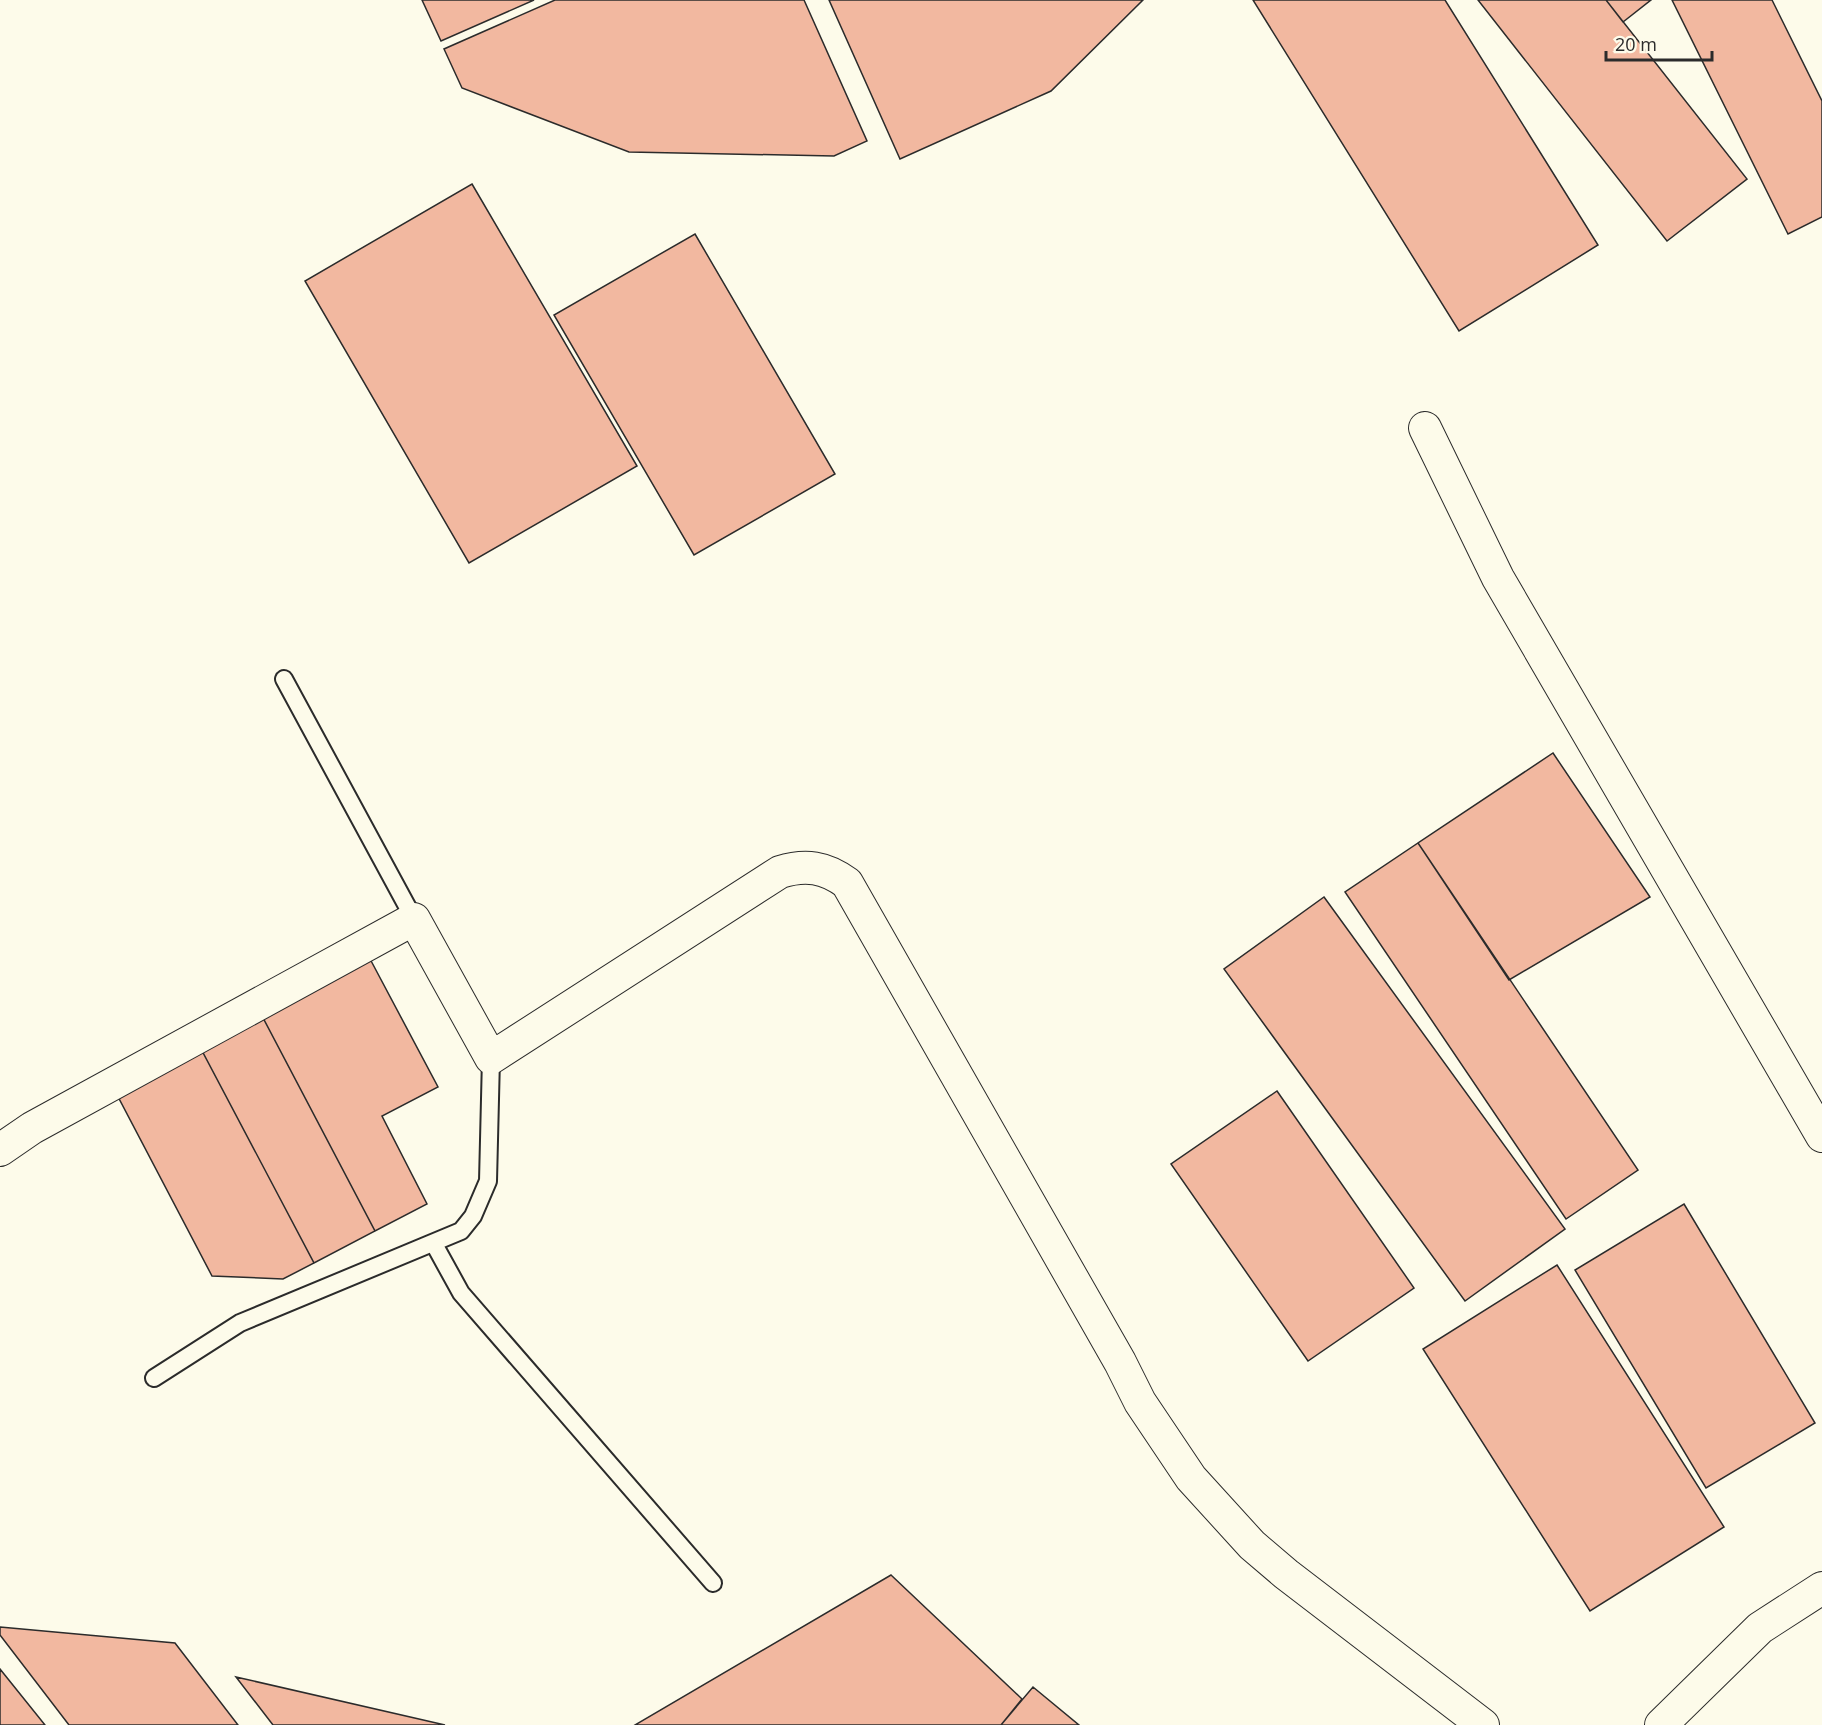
<svg xmlns="http://www.w3.org/2000/svg" width="1822" height="1725" font-family="'Open Sans',sans-serif">
  <rect width="100%" height="100%" fill="#fdfbea"/>
  <path fill="#f2b8a0" stroke="#2b2b2b" stroke-width="1.5" d="M422 0H534L441 41Z
    M555 0H804L867 141 834 156 629 152 462 88 444 49Z
    M829 0H1143L1051 91 900 159Z
    M1253 0H1445L1598 245 1459 331Z
    M1478 0H1606L1747 179 1667 241Z
    M1606 0H1651L1623 22Z
    M1672 0H1772L1822 101V217L1788 234Z
    M472 184 637 466 469 563 305 281Z
    M695 234 835 474 694 555 554 315Z
    M1553 753 1650 897 1509 980 1418 843Z
    M1418 843 1638 1170 1566 1219 1345 892Z
    M1324 897 1565 1229 1465 1301 1224 969Z
    M369 957 438 1087 382 1116 427 1204 375 1231 261 1014Z
    M261 1014 375 1231 314 1263 199 1045Z
    M199 1045 314 1263 283 1279 212 1276 114 1089Z
    M1277 1091 1414 1288 1308 1361 1171 1164Z
    M1684 1204 1815 1423 1706 1488 1575 1270Z
    M1557 1265 1724 1527 1590 1611 1423 1349Z
    M891 1575 1022 1699 1001 1725H635Z
    M0 1627 175 1643 238 1725H69L0 1635Z
    M0 1669 45 1725H0Z
    M236 1677 445 1725H273Z
    M1033 1687 1079 1725H1001Z"/>
  <g fill="none" stroke-linecap="round" stroke-linejoin="round">
    <defs>
      <path id="lane" d="M284 679 414 919
        M434 1244 461 1293 713 1583
        M154 1378 240 1323 461 1231 473 1216 488 1181 491 1058"/>
      <path id="street" d="M1425 428 1498 578 1822 1136
        M0 1150 32 1128 414 919 491 1058 780 872C806 864 825 867 847 883L1120 1362 1140 1402 1191 1478 1252 1545 1286 1574 1483 1725
        M1661 1725 1760 1628 1822 1588"/>
    </defs>
    <use href="#lane" stroke="#2b2b2b" stroke-width="20"/>
    <use href="#street" stroke="#2b2b2b" stroke-width="34"/>
    <use href="#lane" stroke="#fdfbea" stroke-width="16"/>
    <use href="#street" stroke="#fdfbea" stroke-width="32"/>
  </g>
  <path d="M1606 51v9h106v-9" fill="none" stroke="#2b2b2b" stroke-width="3"/>
  <text x="1615" y="51" font-size="18" fill="#2b2b2b" stroke="#fdfbea" stroke-width="4.5" paint-order="stroke">20 m</text>
</svg>
